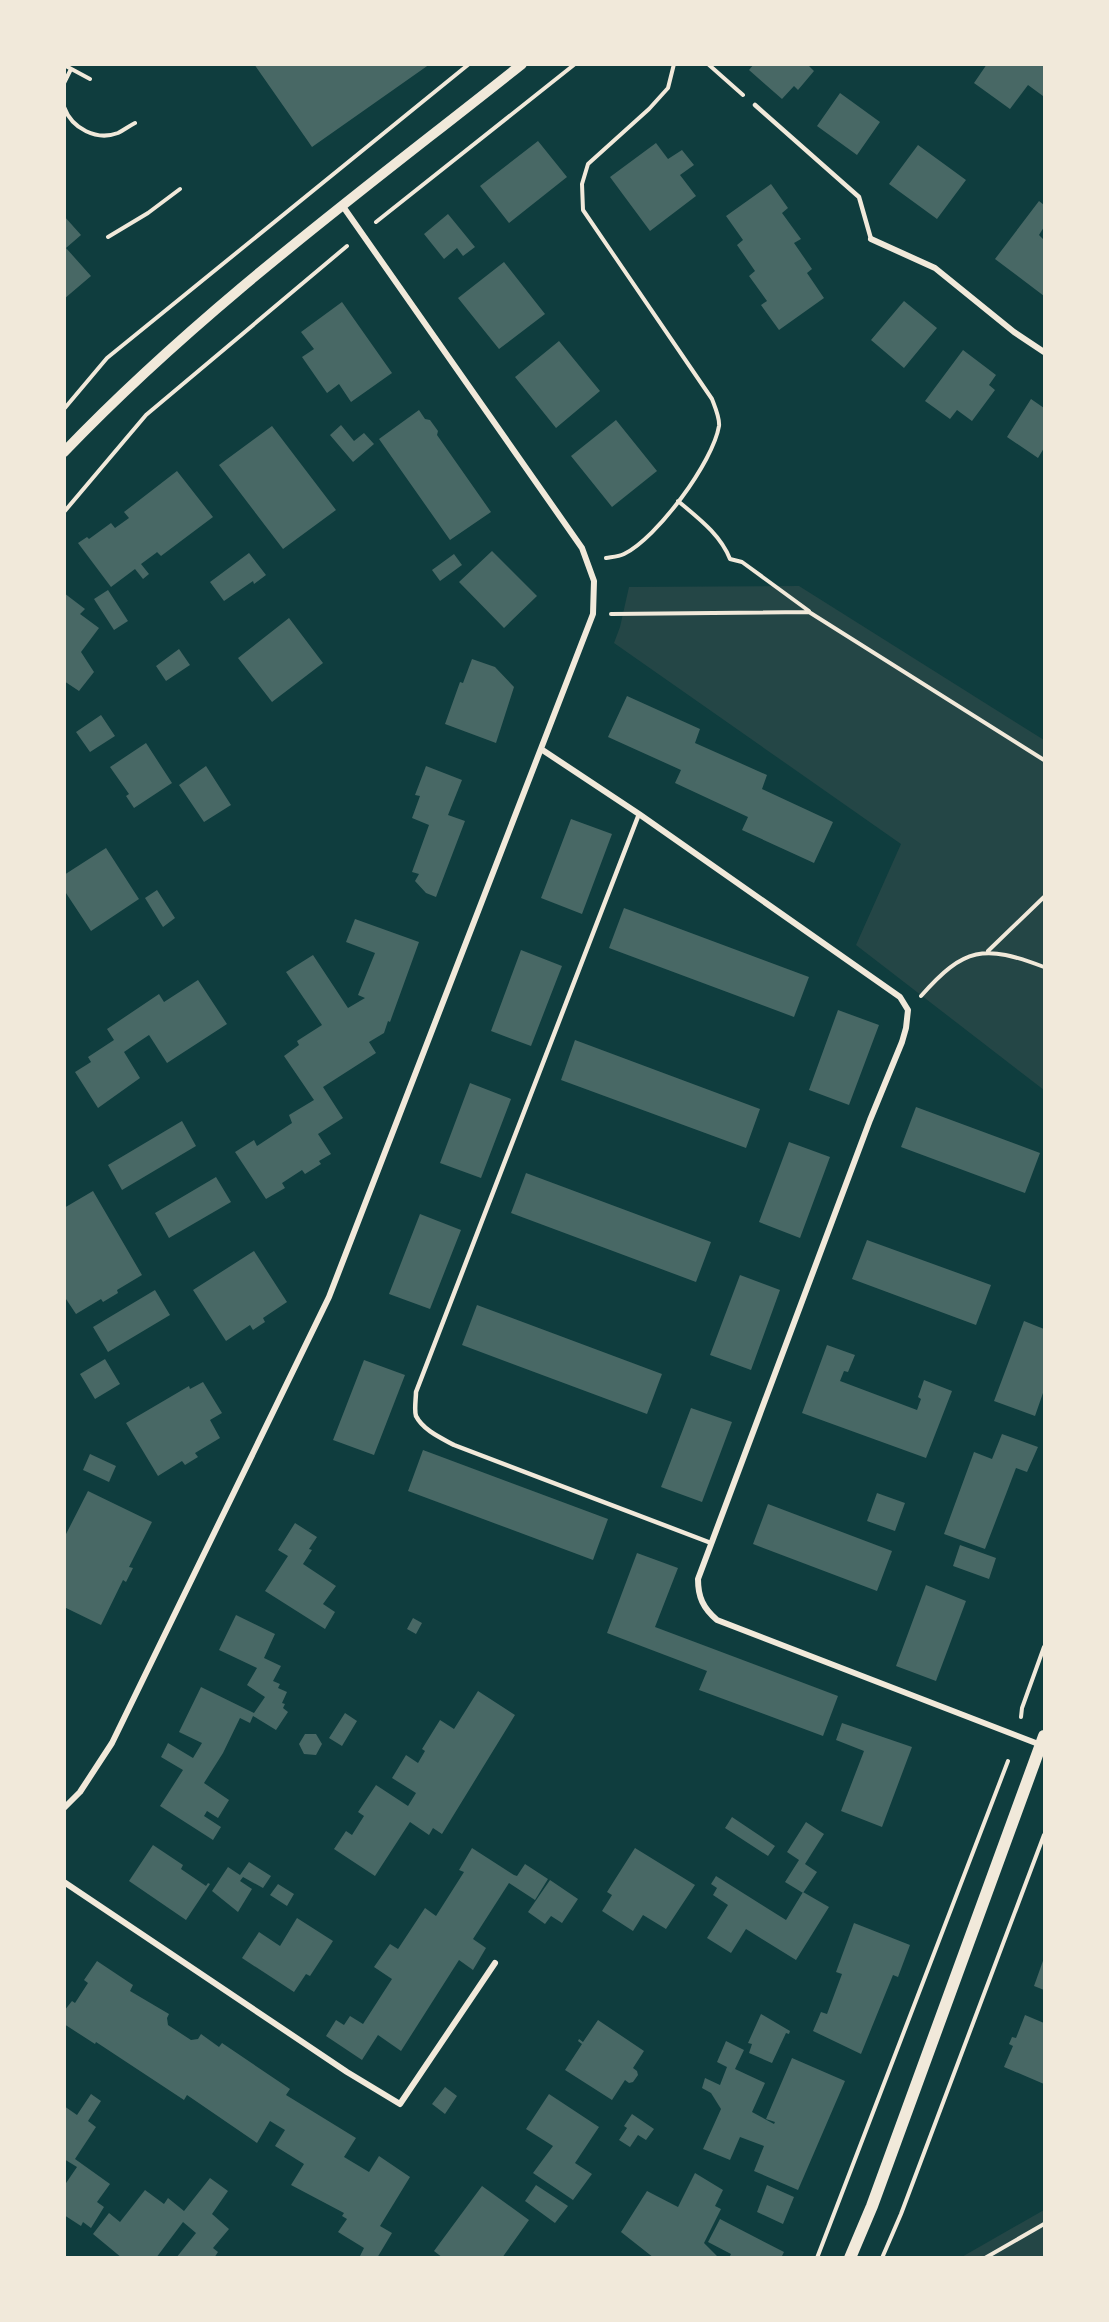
<svg xmlns="http://www.w3.org/2000/svg" width="1109" height="2322" font-family="'DejaVu Sans',sans-serif">
  <rect width="100%" height="100%" fill="#0f3d3e"/>
  <path fill="#244646" d="M799 586 1044 740V1090L856 945 901 844 614 643 620 627 629 587Z
    M1044 2210V2257L960 2258Z"/>
  <path fill="#486865" d="M254 64H430L312 147Z
    M754 64H811L809 66 814 71 798 90 794 86 782 99 749 70Z
    M987 64H1044V94L1043 96 1028 85 1010 109 974 83Z
    M840 93 880 122 857 155 817 126Z
    M538 141 567 177 509 223 480 186Z
    M656 143 668 159 682 150 694 165 680 175 696 196 650 231 610 177Z
    M918 145 966 180 937 219 889 184Z
    M771 184 788 208 782 213 801 239 794 243 812 269 807 273 824 298 779 330 761 305 767 301 749 276 755 271 737 245 743 240 726 216Z
    M1039 201 1044 205V227L1039 235 1044 240V296L995 259Z
    M448 214 475 247 463 256 457 248 444 259 424 234Z
    M64 216 81 235 66 248 91 276 64 299Z
    M504 262 545 314 499 349 458 298Z
    M904 301 937 328 904 368 871 340Z
    M342 302 392 373 351 402 339 384 327 393 302 357 314 349 301 332Z
    M559 341 600 391 556 428 515 377Z
    M963 350 996 375 989 385 995 390 972 421 957 410 950 419 925 401Z
    M1031 399 1044 408V448L1038 458 1007 437Z
    M419 410 425 419 430 420 438 431 437 435 491 512 450 540 379 439Z
    M616 420 657 471 612 507 571 456Z
    M341 425 354 441 364 433 374 444 353 462 330 435Z
    M272 426 336 510 283 549 219 465Z
    M177 471 213 517 161 556 157 552 156 553 141 564 149 574 143 579 135 569 111 587 78 543 87 537 89 539 111 523 115 528 129 518 124 512Z
    M492 551 537 596 504 628 459 582Z
    M249 553 266 575 254 584 253 581 224 601 210 582Z
    M454 554 462 565 440 581 432 570Z
    M108 590 128 621 114 630 94 599Z
    M64 593 85 609 80 614 99 628 81 652 94 672 79 691 64 681Z
    M289 618 323 663 272 702 238 658Z
    M179 649 190 665 166 681 156 666Z
    M472 659 495 667 514 687 496 743 445 724 460 682 463 683Z
    M627 696 700 729 695 743 767 775 762 789 833 822 814 863 742 830 748 817 675 783 681 770 608 737Z
    M101 715 115 736 90 752 76 732Z
    M146 743 172 783 134 808 126 796 129 794 110 767Z
    M206 766 231 805 204 822 179 785Z
    M426 766 462 780 448 815 465 821 436 897 426 893 415 881 419 874 412 872 429 825 412 818 420 796 415 795Z
    M571 819 612 834 582 914 541 898Z
    M106 848 139 899 91 931 64 890V875Z
    M157 890 175 918 163 927 145 898Z
    M624 908 809 977 794 1017 609 948Z
    M355 919 419 942 390 1022 388 1021 384 1033 369 1042 376 1053 323 1087 343 1118 318 1134 331 1154 319 1161 321 1164 305 1174 302 1170 282 1183 285 1188 266 1199 235 1152 254 1140 257 1146 292 1123 289 1115 314 1100 284 1056 299 1045 297 1041 322 1025 286 972 313 955 348 1008 365 998 358 995 375 953 346 942Z
    M521 950 562 966 531 1046 491 1031Z
    M198 980 227 1024 167 1063 149 1035 137 1043 124 1052 140 1078 98 1108 75 1072 91 1062 88 1057 114 1040 107 1029 159 994 164 1002Z
    M838 1010 879 1025 849 1105 809 1090Z
    M575 1040 760 1109 746 1148 561 1080Z
    M470 1083 511 1099 481 1178 440 1163Z
    M916 1107 1040 1153 1025 1193 901 1147Z
    M182 1121 196 1146 122 1190 108 1165Z
    M789 1142 830 1157 800 1238 759 1222Z
    M526 1173 711 1242 696 1282 511 1213Z
    M216 1177 231 1202 169 1238 155 1213Z
    M93 1191 142 1275 117 1290 118 1293 103 1302 101 1299 76 1314 64 1296V1208Z
    M420 1214 461 1230 430 1309 389 1294Z
    M867 1240 991 1285 976 1325 852 1279Z
    M254 1251 287 1302 263 1318 265 1322 253 1330 250 1325 226 1341 193 1290Z
    M740 1275 780 1290 751 1370 710 1355Z
    M155 1290 170 1315 108 1352 93 1327Z
    M477 1305 662 1374 647 1414 462 1345Z
    M1024 1321 1044 1329V1390L1035 1416 994 1401Z
    M827 1345 855 1355 848 1372 844 1371 840 1381 917 1410 921 1399 918 1397 924 1380 952 1391 926 1458 802 1413Z
    M105 1359 120 1384 95 1399 80 1374Z
    M364 1360 405 1375 374 1455 333 1440Z
    M203 1382 222 1413 210 1420 220 1438 195 1453 198 1457 185 1465 182 1461 158 1476 126 1423 189 1386 190 1389Z
    M691 1408 732 1422 702 1502 661 1487Z
    M1002 1434 1038 1447 1027 1472 1016 1468 985 1549 944 1534 974 1452 992 1459Z
    M423 1450 608 1519 593 1560 408 1491Z
    M90 1454 116 1466 109 1482 83 1470Z
    M88 1491 152 1522 129 1567 133 1568 126 1582 123 1580 101 1625 64 1607V1538Z
    M877 1493 905 1503 895 1531 867 1521Z
    M768 1504 892 1551 877 1591 753 1544Z
    M295 1523 317 1537 309 1549 312 1550 303 1564 336 1586 323 1604 335 1612 325 1629 265 1591 288 1556 278 1550Z
    M960 1545 996 1558 989 1579 953 1566Z
    M637 1553 678 1568 655 1627 838 1696 823 1736 699 1690 707 1671 607 1633Z
    M926 1585 966 1601 936 1681 896 1666Z
    M236 1615 275 1634 264 1658 281 1666 273 1681 280 1684 278 1688 287 1692 282 1703 285 1704 283 1708 288 1712 276 1730 253 1716 250 1723 240 1718 223 1753 204 1783 229 1800 218 1818 207 1811 204 1816 221 1827 213 1840 160 1806 183 1770 161 1757 168 1743 193 1758 202 1743 179 1732 201 1687 254 1713 265 1697 247 1685 257 1668 219 1650Z
    M413 1618 422 1623 416 1634 407 1629Z
    M478 1691 515 1715 442 1834 433 1828 429 1835 410 1822 375 1876 334 1849 346 1831 352 1835 364 1816 358 1812 376 1785 408 1806 416 1793 392 1778 406 1755 418 1763 425 1751 422 1749 440 1720 454 1729Z
    M345 1713 357 1721 342 1746 329 1738Z
    M842 1723 912 1747 882 1827 841 1811 864 1751 836 1740Z
    M305 1734H316L322 1744 316 1755 304 1754 299 1744Z
    M732 1817 775 1846 768 1856 725 1828Z
    M806 1822 824 1834 805 1864 817 1872 803 1893 785 1882 799 1860 787 1852Z
    M153 1845 183 1865 181 1869 206 1886 208 1883 210 1884 186 1920 129 1881Z
    M472 1848 514 1875 517 1876 525 1864 548 1879 535 1900 509 1883 473 1939 486 1948 473 1970 459 1960 401 2051 378 2035 362 2060 326 2036 336 2020 344 2025 350 2016 363 2024 392 1979 374 1967 390 1944 398 1949 425 1908 436 1916 464 1872 459 1870Z
    M635 1848 695 1885 666 1929 643 1915 633 1931 602 1911 612 1895 607 1892Z
    M249 1862 271 1876 263 1888 243 1877 240 1881 252 1889 238 1912 212 1891 228 1867 240 1875Z
    M716 1876 786 1920 803 1892 829 1907 796 1960 746 1929 731 1953 707 1938 728 1905 713 1895 717 1888 711 1884Z
    M550 1880 578 1899 562 1923 551 1916 545 1924 528 1912Z
    M278 1884 294 1894 287 1906 270 1895Z
    M297 1918 333 1941 310 1976 306 1974 294 1992 242 1958 259 1932 280 1946Z
    M854 1923 910 1945 898 1977 893 1975 861 2054 813 2031 821 2012 827 2014 842 1974 836 1972Z
    M1044 1958V1990L1034 1986Z
    M97 1961 133 1985 130 1991 169 2014 167 2018 168 2025 191 2040 198 2039 201 2034 219 2047 222 2043 290 2089 286 2095 356 2138 344 2157 369 2172 379 2156 410 2177 380 2226 392 2233 377 2258H359L364 2248 338 2232 347 2219 342 2216 344 2213 291 2185 304 2164 275 2146 285 2130 270 2121 257 2143 187 2095 184 2100 96 2042 95 2044 64 2024V2011L72 2001 75 2003 88 1983 84 1980Z
    M761 2014 790 2031 789 2034 786 2033 772 2063 749 2053 752 2044 748 2043Z
    M1025 2015 1044 2023V2084L1004 2067 1013 2046 1009 2044 1012 2037 1016 2038Z
    M598 2020 644 2051 633 2068 637 2071 638 2075 633 2082 629 2083 625 2080 612 2100 565 2070 582 2044 578 2041 579 2039 583 2042Z
    M726 2041 744 2050 735 2069 765 2083 752 2112 774 2124 775 2122 766 2119 792 2058 845 2081 798 2190 754 2171 764 2146 740 2137 730 2160 703 2149 721 2109 711 2093 702 2088 705 2078 720 2085 727 2067 717 2062Z
    M445 2087 457 2096 445 2114 432 2104Z
    M91 2094 101 2101 88 2121 96 2127 75 2159 110 2184 97 2202 104 2207 91 2228 83 2222 81 2226 64 2215V2186L77 2167 64 2159V2106L77 2115Z
    M549 2094 599 2127 575 2163 592 2174 573 2200 533 2173 553 2146 526 2129Z
    M632 2114 654 2129 646 2140 638 2135 630 2147 619 2140 627 2128 624 2126Z
    M695 2173 723 2190 715 2206 721 2209 704 2243 719 2258H654L621 2232 647 2191 678 2207Z
    M210 2178 228 2191 212 2214 229 2229 213 2248 218 2252 214 2258H176L196 2233 183 2222 156 2258H122L93 2234 109 2213 120 2222 145 2190 164 2204 168 2198 184 2211Z
    M536 2185 568 2206 555 2223 525 2201Z
    M767 2185 794 2197 783 2224 757 2212Z
    M482 2186 529 2220 502 2258H443L434 2251Z
    M720 2219 784 2252 781 2258H729L731 2254 708 2242Z"/>
  <g fill="none" stroke-linecap="round" stroke-linejoin="round">
    <path stroke="#f1e9da" stroke-width="4" d="M708 64 743 95
      M64 65 90 79
      M64 83 71 69
      M64 107C72 129 97 141 118 133 124 130 129 126 135 123
      M376 222 575 64
      M108 237 148 213 180 189
      M64 409 107 358 469 64
      M678 501C698 518 720 534 730 559L742 562 809 611
      M64 512 146 415 347 246
      M606 558C611 557 618 557 624 554 657 538 713 462 719 426 720 418 715 407 712 399L583 210 582 184 588 164 649 109 668 88 674 64
      M611 614 809 612 1044 760
      M988 951 1044 897
      M921 996C964 947 984 944 1044 967
      M1021 1717 1022 1708 1044 1647
      M817 2258 1008 1761
      M882 2258 901 2214 1044 1835
      M985 2258 1044 2224"/>
    <path stroke="#f1e9da" stroke-width="4.5" d="M755 105 859 197 871 239
      M639 814 416 1392C416 1399 414 1410 416 1416 423 1430 441 1438 454 1445L711 1543"/>
    <path stroke="#f1e9da" stroke-width="6" d="M871 239 935 268 1014 332 1044 352
      M541 749 639 814 900 997 908 1010 906 1028 902 1042 870 1120 698 1579C698 1597 703 1608 717 1620L1041 1745
      M64 1808 80 1792 112 1743 329 1297 593 614 594 581 582 548 342 205
      M64 1882 347 2072 400 2104 495 1963"/>
    <path stroke="#f1e9da" stroke-width="10" d="M64 452C203 307 365 189 522 64"/>
    <path stroke="#f1e9da" stroke-width="12" d="M850 2258 872 2206 1044 1736"/>
  </g>
  <rect width="1109" height="2322" fill="none" stroke="#f1e9da" stroke-width="132"/>
</svg>
